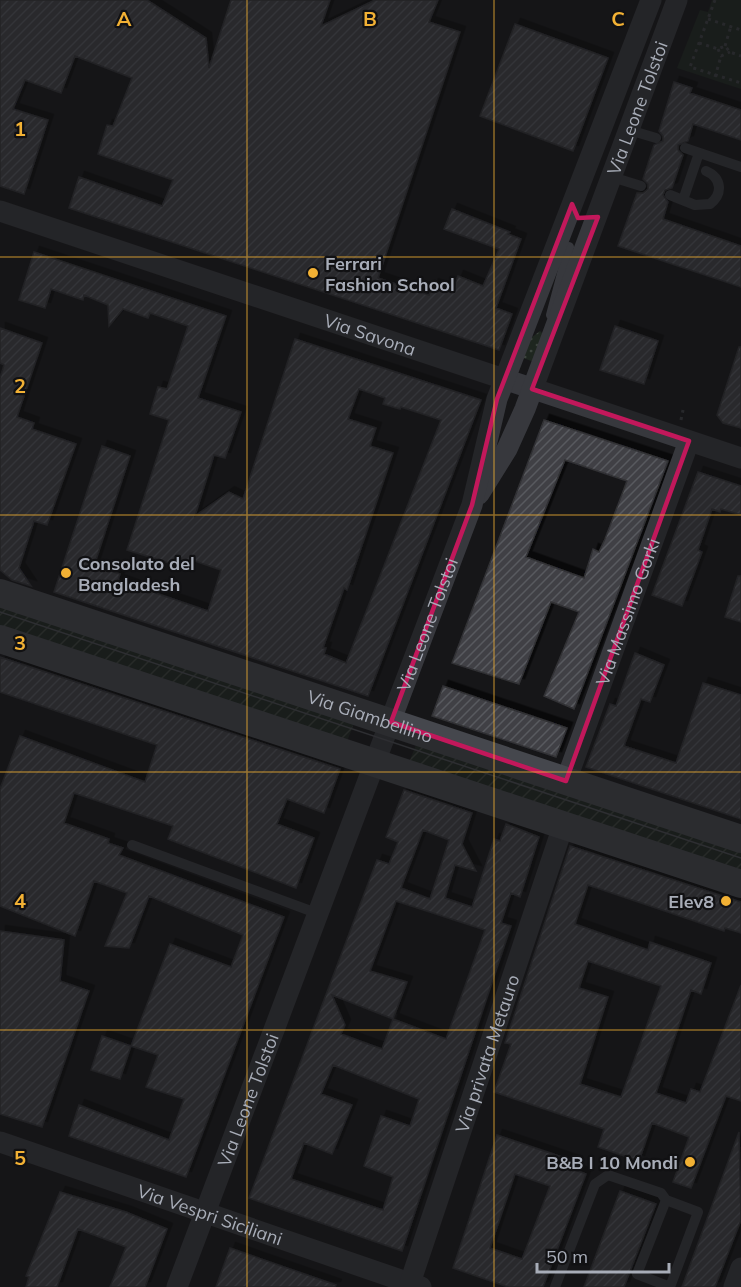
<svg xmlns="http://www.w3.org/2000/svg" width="741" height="1287" font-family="Mulish,sans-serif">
  <defs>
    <pattern id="grass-dots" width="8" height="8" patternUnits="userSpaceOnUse" patternTransform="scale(1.5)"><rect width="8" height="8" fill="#1e261f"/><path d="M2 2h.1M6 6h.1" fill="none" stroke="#3c433d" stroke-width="1.8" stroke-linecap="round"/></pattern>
    <pattern id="garden-furrows" width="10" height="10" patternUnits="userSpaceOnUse" patternTransform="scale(1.5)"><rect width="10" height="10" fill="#1e261f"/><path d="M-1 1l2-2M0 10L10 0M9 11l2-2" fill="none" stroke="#3c433d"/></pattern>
    <pattern id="building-hatch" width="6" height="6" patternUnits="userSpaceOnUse" patternTransform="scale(1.5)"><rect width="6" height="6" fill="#404145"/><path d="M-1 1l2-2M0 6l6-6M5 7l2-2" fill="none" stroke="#595a5e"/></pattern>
    <filter id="shadow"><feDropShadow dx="5.5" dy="-5.5" stdDeviation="0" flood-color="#0009"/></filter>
  </defs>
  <rect width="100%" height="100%" fill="#161618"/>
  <path fill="url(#grass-dots)" d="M540 331 543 334 537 363 523 358 531 338Z"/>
  <path fill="#1e261f" d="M712 0H741V89L677 68 700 10 708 12Z"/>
  <path fill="url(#garden-furrows)" d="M0 603 356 718 346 744 0 630Z
    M418 740 741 849V877L408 765Z"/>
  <path fill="url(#building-hatch)" stroke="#303034" stroke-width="1.5" fill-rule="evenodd" filter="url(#shadow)" d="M0 0H147L206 38 209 68 231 0H330L321 26 375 0H438L429 22 460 32 378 278 429 295 433 284 452 292 458 276 483 286 499 249 444 229 452 209 510 232 508 234 521 239 496 308 512 314 499 350 69 208 79 177 162 206 173 180 98 154 107 125 113 126 132 78 75 56 61 93 25 80 13 109 48 120 24 194 0 186Z
    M515 24 608 58 573 151 480 116Z
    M674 82 692 88 690 93 741 110V140L693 124 688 141 678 145V150L683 155 672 188 665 190 663 195 668 202 663 219 741 246V287L618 246 637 193H643L648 189V184L643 179 654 145 663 141V136L659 131Z
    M34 252 226 316 198 398 241 412 225 458 214 455 195 516 229 492 243 499 295 339 481 400 368 696 54 592 102 446 130 456 94 566 120 574 118 580 208 611 221 570 192 560 189 569 127 550 169 420 150 414 158 387 167 389 188 326 150 313 148 318 123 309 109 326 108 305 84 295 83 300 51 289 45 308 19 300ZM359 389 385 398 383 404 400 409 401 407 441 420 346 663 324 654 326 648H323L344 588 347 590 393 453 370 446 376 428 348 419Z
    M615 326 658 341 644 384 600 370Z
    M0 328 42 343 17 417 34 423 32 429 76 444 47 525 34 521 19 568 31 586 12 580 0 570V378L4 365 0 363Z
    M739 347H741V428L723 423 717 415Z
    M544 420 668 461 574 709 544 696 579 612 551 602 519 684 452 663ZM565 460 627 481 605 539 599 552 593 549 584 578 526 557Z
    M698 472 741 486V515L721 509 720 512 712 509 698 550 702 552 682 606 652 595Z
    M738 576H741V622L725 617Z
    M635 653 664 665 650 702 641 699 624 746 676 763 703 683 741 695V819L586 767 610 704 616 706Z
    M0 657 340 769 324 813 287 799 277 824 314 838 296 888 168 839 173 826 74 793 64 823 109 839 108 843 123 848 119 855 284 917 186 1177 69 1136 79 1105 169 1140 184 1099 146 1087 158 1055 131 1046 170 944 231 967 243 935 149 896 129 948 105 946 127 893 94 881 75 936 0 906V789L20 736 145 782 157 745 0 692Z
    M443 686 567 728 556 757 432 716Z
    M404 790 472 813 462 844 476 871 455 865 445 898 472 907 494 839 500 841 506 824 539 837 520 897 511 893 501 923 511 926 402 1251 249 1198 377 860 389 864 398 842 386 837ZM423 830 449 840 430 899 401 888ZM396 901 485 930 446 1039 393 1019 407 982 370 971ZM332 995 393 1019 382 1049 341 1034 345 1025ZM333 1065 419 1099 410 1126 381 1116 364 1166 393 1177 383 1210 291 1179 304 1143 332 1154 352 1105 321 1094Z
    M570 846 741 902V933L725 928 724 931 588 885 575 924 648 950 650 942 711 963 701 994 691 990 656 1093 686 1103 691 1089 700 1092 741 985V1101L726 1096 691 1188 673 1182 689 1137 652 1123 639 1161 598 1147 604 1129 494 1092 511 1044 505 1043ZM588 961 661 986 621 1097 580 1084 608 997 579 988Z
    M0 931 64 940 60 981 89 991 42 1127 0 1114Z
    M102 1036 131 1046 120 1079 91 1070Z
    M739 1132 741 1220 715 1287H682Z
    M497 1135 577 1162 575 1170 586 1174 543 1287H508L453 1268ZM515 1174 550 1186 522 1259 490 1248Z
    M620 1191 656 1204 624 1287H584Z
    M60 1192 126 1212 167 1229 145 1287H110L126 1247 78 1229 57 1287H26L29 1277 26 1276Z
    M230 1248 336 1285 335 1287H216Z"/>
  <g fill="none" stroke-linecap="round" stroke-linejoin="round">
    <path stroke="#3d3f44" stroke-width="3" stroke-dasharray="3 4.5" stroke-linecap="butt" d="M715 0 690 67 741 83
      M708 19 741 30
      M699 43 718 49 725 46 730 52 741 56
      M725 46 731 26
      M718 49 721 56 730 52
      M715 77 721 56
      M681 420 683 410"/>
    <path stroke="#37383d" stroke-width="10" d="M629 130 656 138
      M685 148 741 167
      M612 177 641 186
      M670 195 695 205 710 204C723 194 722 178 706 171
      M683 200 699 153
      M551 315 569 247
      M132 845 319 914
      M666 1200 698 1212 670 1287 637 1274Z
      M555 1287 595 1184 608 1175 661 1193 666 1200"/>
    <g stroke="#37383d" stroke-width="21">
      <path id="s1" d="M0 211 741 458"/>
      <path id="s2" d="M479 494 507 449 525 409 677 0"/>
      <path id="s3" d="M566 781 689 441"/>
      <path id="s4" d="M0 1142 421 1287"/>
      <path id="s5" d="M410 1283 563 826"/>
      <path id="s6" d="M177 1287 472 505 497 399 651 0"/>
      <path d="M734 1287 741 1268"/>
    </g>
    <g stroke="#45474d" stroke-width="28">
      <path id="s7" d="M0 593 741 839"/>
      <path d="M0 639 741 884"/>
    </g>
    <path stroke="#4a4c52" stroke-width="1.5" d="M0 612 741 858"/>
  </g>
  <path d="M0 0H741V1287H0ZM572 204 578 218 598 217 532 389 689 441 566 781 391 722 472 505 497 399Z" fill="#161618" fill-opacity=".55" fill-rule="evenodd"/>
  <path fill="none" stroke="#c2185b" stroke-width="4.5" stroke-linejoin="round" d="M572 204 578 218 598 217 532 389 689 441 566 781 391 722 472 505 497 399Z"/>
  <path fill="none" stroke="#f2b134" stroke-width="1.5" stroke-opacity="0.55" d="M247 0V1287M494 0V1287M0 257H741M0 515H741M0 772H741M0 1030H741"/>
  <g fill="#f2b134" stroke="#111113" stroke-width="2">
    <circle cx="313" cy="273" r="6"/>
    <circle cx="66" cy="573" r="6"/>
    <circle cx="726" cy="901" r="6"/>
    <circle cx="690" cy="1162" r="6"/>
  </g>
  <g text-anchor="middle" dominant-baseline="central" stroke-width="4.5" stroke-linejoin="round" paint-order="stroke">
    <g font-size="18" fill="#a8adb8" stroke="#111113">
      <text stroke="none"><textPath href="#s2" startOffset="418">Via Leone Tolstoi</textPath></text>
      <text stroke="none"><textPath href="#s1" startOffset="390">Via Savona</textPath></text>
      <text stroke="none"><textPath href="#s3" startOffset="180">Via Massimo Gorki</textPath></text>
      <text stroke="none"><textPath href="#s6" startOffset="708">Via Leone Tolstoi</textPath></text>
      <text stroke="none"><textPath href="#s7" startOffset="390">Via Giambellino</textPath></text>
      <text stroke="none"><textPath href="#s5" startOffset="242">Via privata Metauro</textPath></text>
      <text stroke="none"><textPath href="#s6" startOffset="200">Via Leone Tolstoi</textPath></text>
      <text stroke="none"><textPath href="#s4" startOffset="222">Via Vespri Siciliani</textPath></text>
    </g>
    <g font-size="18" font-weight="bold" fill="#a8adb8" stroke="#111113" text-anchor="start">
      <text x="325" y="263">Ferrari<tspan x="325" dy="21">Fashion School</tspan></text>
      <text x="78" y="563">Consolato del<tspan x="78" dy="21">Bangladesh</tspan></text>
      <text x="714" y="901" text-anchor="end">Elev8</text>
      <text x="678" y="1162" text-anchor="end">B&amp;B I 10 Mondi</text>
    </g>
  </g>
  <g font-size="20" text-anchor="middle" font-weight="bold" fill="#f2b134" stroke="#111113" stroke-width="4.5" stroke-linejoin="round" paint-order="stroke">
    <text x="124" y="26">A</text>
    <text x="370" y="26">B</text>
    <text x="618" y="26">C</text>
    <text x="20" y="136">1</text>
    <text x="20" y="393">2</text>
    <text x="20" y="650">3</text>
    <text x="20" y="908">4</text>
    <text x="20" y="1165">5</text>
  </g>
  <path d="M537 1263v9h132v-9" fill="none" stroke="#a8adb8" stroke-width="3"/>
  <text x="546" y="1263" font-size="18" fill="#a8adb8" stroke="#111113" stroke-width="4.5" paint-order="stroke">50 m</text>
</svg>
